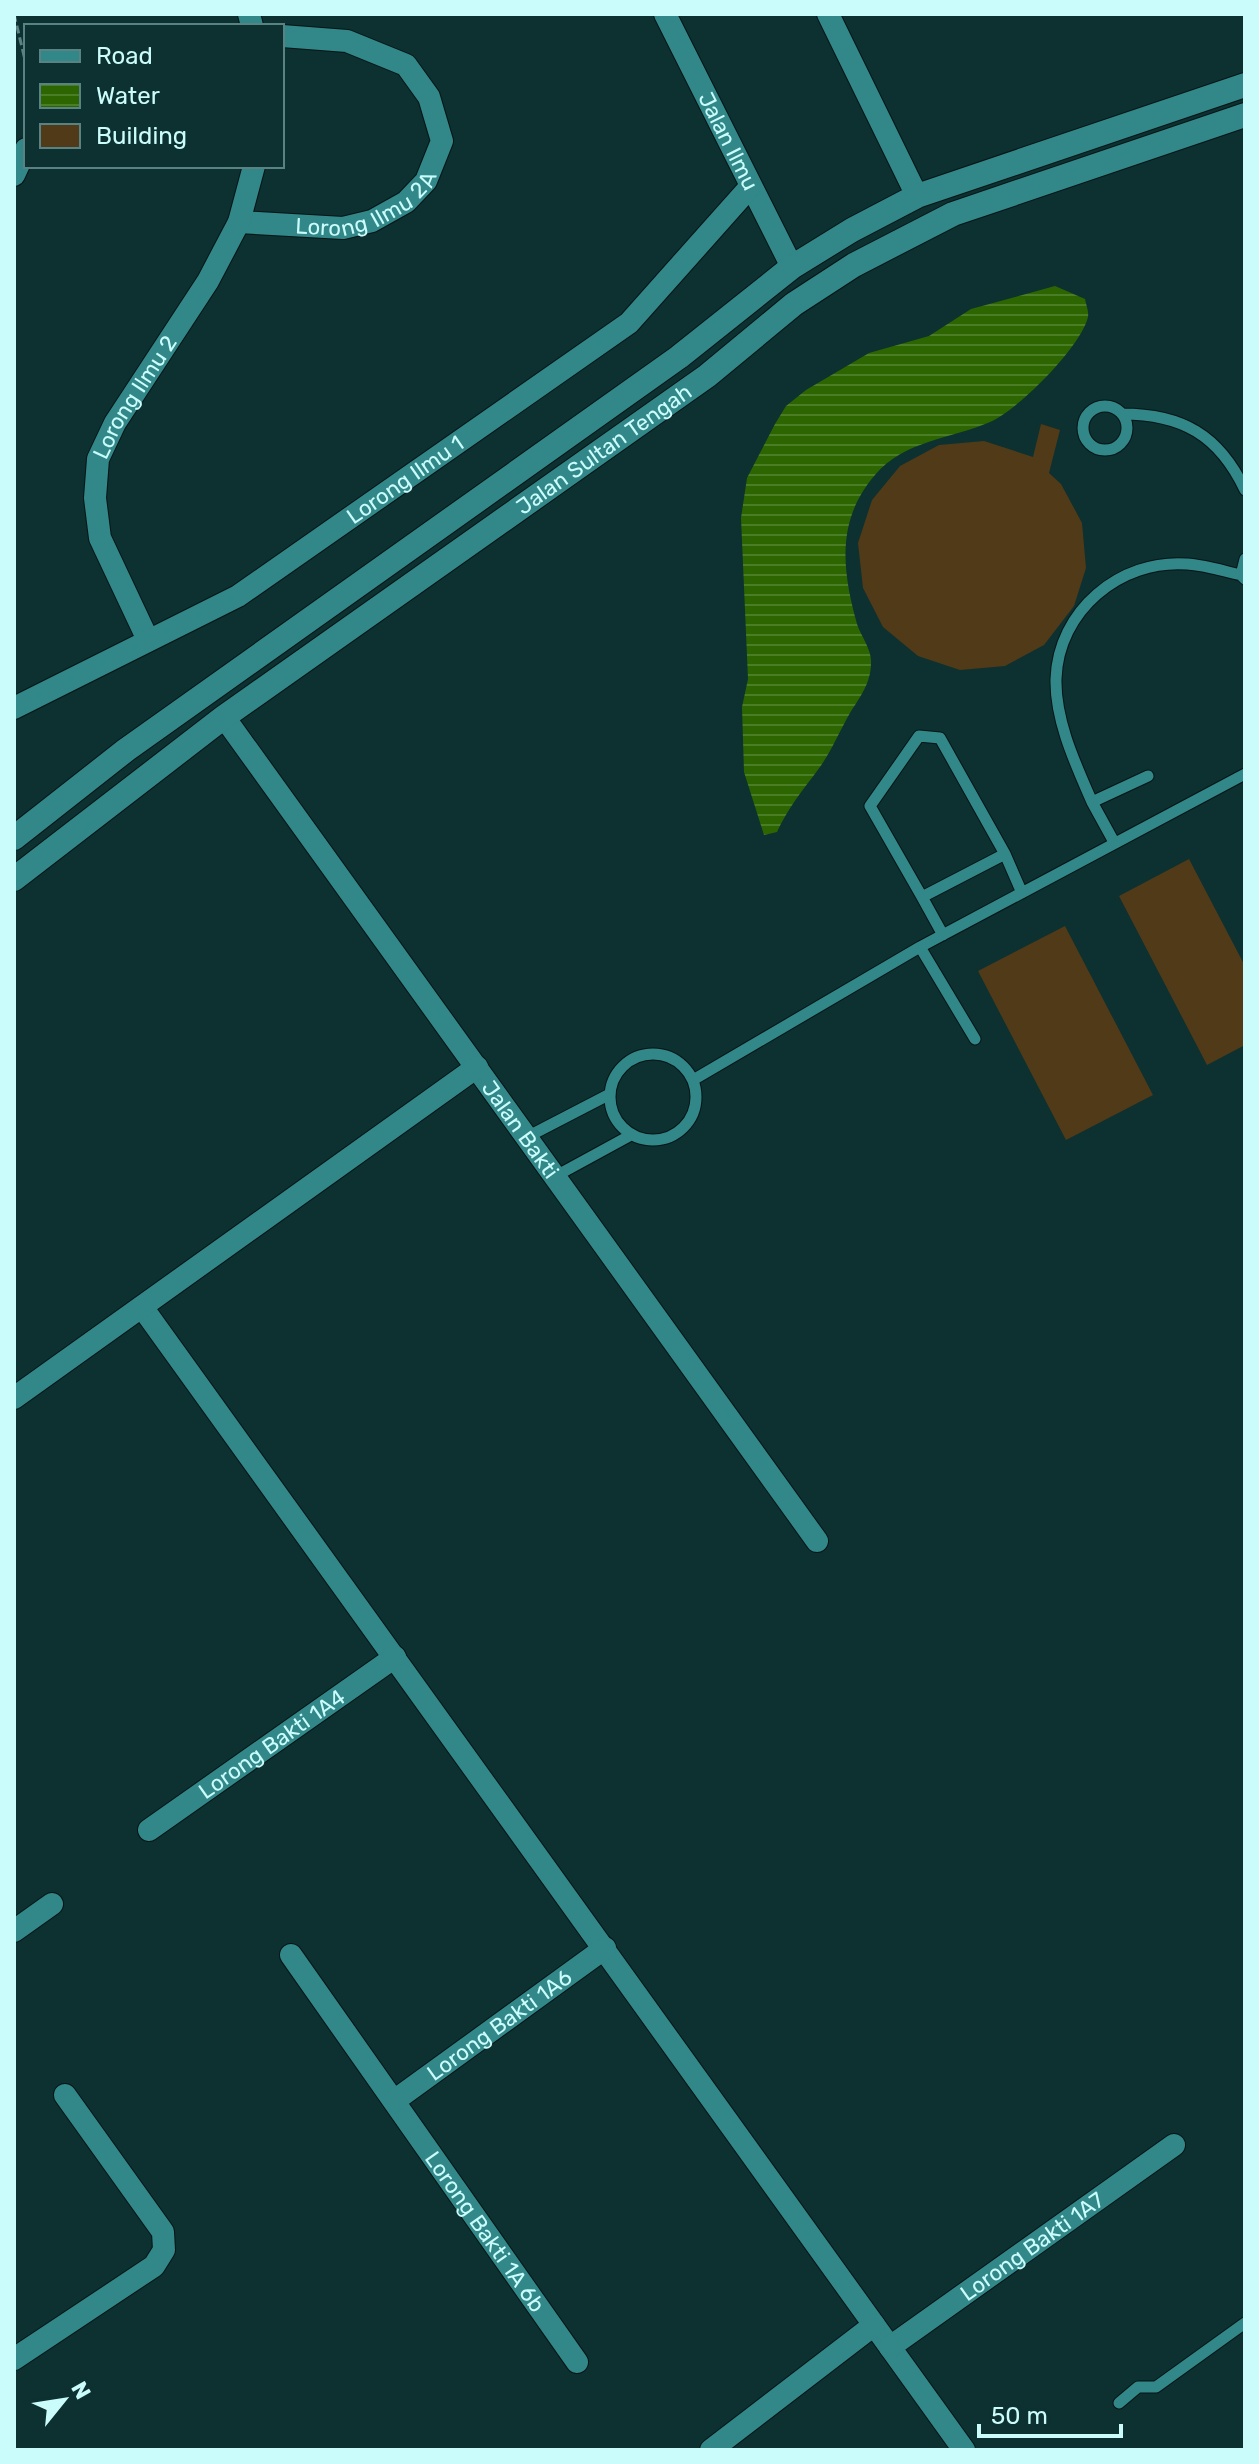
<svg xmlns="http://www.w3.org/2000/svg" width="1259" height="2464" font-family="Rubik,sans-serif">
  <defs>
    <pattern id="water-rules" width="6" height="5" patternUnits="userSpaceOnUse" patternTransform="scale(2)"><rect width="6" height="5" fill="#2d6600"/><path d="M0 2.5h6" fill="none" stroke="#4a7d26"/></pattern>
  </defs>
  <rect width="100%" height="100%" fill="#0d3031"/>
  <path fill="url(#water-rules)" d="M1055 286 1085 299C1086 305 1089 311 1088 317 1081 347 1018 410 990 422 951 439 905 440 875 475 836 520 842 570 857 624 861 636 872 650 871 663 871 683 860 697 850 713 839 732 831 753 817 771 802 791 788 808 777 832L764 835 744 772 742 707 748 679 741 518 747 478 775 424 786 406 806 390 869 353 929 336 971 309Z"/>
  <path fill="#513a17" d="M1041 424 1060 430 1049 473 1061 484 1082 523 1086 568 1074 606 1044 645 1005 666 960 670 918 656 883 627 863 588 858 543 872 500 900 466 939 445 984 441 1033 457Z
    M1189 859 1245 966V1045L1207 1065 1119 896Z
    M1065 926 1153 1095 1066 1140 978 971Z"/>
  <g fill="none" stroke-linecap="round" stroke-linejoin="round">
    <defs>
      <path id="lane" d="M1083 428a22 22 0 1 1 44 0a22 22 0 1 1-44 0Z
        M1122 414C1182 414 1219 435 1245 490
        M1245 579 1241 575 1245 559
        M1092 802C1076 765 1055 721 1056 679 1058 611 1120 559 1187 564 1205 565 1223 571 1241 575
        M1114 842 1092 802 1148 776
        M1005 854 940 738 919 736 870 806 922 897 1005 854 1022 893
        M922 897 943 935
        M920 947 975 1039
        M610 1097a43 43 0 1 1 86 0a43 43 0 1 1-86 0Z
        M693 1080 920 947 1245 774
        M527 1137 610 1094
        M554 1177 631 1135
        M1119 2403 1138 2387H1156L1245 2323"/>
      <g id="street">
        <path d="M249 14 252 26"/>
        <path id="s1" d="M665 14 792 267"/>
        <path d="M828 14 917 196"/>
        <path d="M14 175 26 149"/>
        <path id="s2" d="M239 222 343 228 372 221 406 202 426 181 442 141 429 97 406 65 347 41 282 36"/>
        <path id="s3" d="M148 640 100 538 95 498 98 459 115 423 208 281 239 222 254 166"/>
        <path id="s4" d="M14 708 238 596 629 323 750 187"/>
        <path id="s5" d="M224 717 817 1541"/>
        <path d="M142 1307 964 2450"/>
        <path d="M14 1398 477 1067"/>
        <path id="s6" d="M149 1830 395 1657"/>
        <path d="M14 1931 52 1904"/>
        <path id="s7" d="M291 1955 577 2362"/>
        <path id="s8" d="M394 2101 605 1948"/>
        <path id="s9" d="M890 2347 1174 2145"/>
        <path d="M14 2359 154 2266 164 2250 163 2232 65 2095"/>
        <path d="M711 2450 874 2325"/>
      </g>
      <g id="secondary">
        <path d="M14 838 126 750 679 357 792 267 852 230 917 196 1245 85"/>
        <path id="s10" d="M14 879 224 717 707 376 794 304 854 265 953 214 1245 115"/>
      </g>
    </defs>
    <use href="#lane" stroke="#071516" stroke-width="13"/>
    <use href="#street" stroke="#071516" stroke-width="24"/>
    <use href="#secondary" stroke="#071516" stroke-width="26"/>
    <path stroke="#5a8283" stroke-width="3" stroke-dasharray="8 4" stroke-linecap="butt" d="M14 14 26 64"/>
    <use href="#lane" stroke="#328788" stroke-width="11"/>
    <use href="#street" stroke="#328788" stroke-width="22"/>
    <use href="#secondary" stroke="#328788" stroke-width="24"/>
  </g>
  <g text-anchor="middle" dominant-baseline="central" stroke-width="8" stroke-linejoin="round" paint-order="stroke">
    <g font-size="22" fill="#cbfcfc" stroke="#0d3031">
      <text stroke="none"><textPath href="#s1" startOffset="142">Jalan Ilmu</textPath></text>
      <text stroke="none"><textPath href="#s2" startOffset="134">Lorong Ilmu 2A</textPath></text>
      <text stroke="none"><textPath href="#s3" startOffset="264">Lorong Ilmu 2</textPath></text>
      <text stroke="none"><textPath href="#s10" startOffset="730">Jalan Sultan Tengah</textPath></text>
      <text stroke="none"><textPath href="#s4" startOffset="454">Lorong Ilmu 1</textPath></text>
      <text stroke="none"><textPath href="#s5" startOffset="508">Jalan Bakti</textPath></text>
      <text stroke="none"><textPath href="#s6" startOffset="150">Lorong Bakti 1A4</textPath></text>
      <text stroke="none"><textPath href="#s8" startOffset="130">Lorong Bakti 1A6</textPath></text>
      <text stroke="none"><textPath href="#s7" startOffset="338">Lorong Bakti 1A 6b</textPath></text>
      <text stroke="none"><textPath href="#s9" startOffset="174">Lorong Bakti 1A7</textPath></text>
    </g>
  </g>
  <rect width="1259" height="2464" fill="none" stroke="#cbfcfc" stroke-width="32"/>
  <rect x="24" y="24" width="260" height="144" fill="#0d3031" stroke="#598282" stroke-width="2"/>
  <rect x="40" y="50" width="40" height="12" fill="#328788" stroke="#598282" stroke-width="2"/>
  <text x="96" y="64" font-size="24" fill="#cbfcfc">Road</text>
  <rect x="40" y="84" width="40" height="24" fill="url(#water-rules)" stroke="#598282" stroke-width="2"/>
  <text x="96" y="104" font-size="24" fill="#cbfcfc">Water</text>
  <rect x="40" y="124" width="40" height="24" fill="#513a17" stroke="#598282" stroke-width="2"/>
  <text x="96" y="144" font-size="24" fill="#cbfcfc">Building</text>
  <g transform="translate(64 2400) rotate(60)" stroke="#0d3031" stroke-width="6" paint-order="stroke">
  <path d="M0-6L14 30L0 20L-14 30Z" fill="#cbfcfc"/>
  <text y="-12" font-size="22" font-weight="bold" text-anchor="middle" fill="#cbfcfc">N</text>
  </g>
  <path d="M979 2424v12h142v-12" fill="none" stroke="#cbfcfc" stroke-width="4"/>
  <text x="991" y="2424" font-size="24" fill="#cbfcfc" stroke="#0d3031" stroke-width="6" paint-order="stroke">50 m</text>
</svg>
